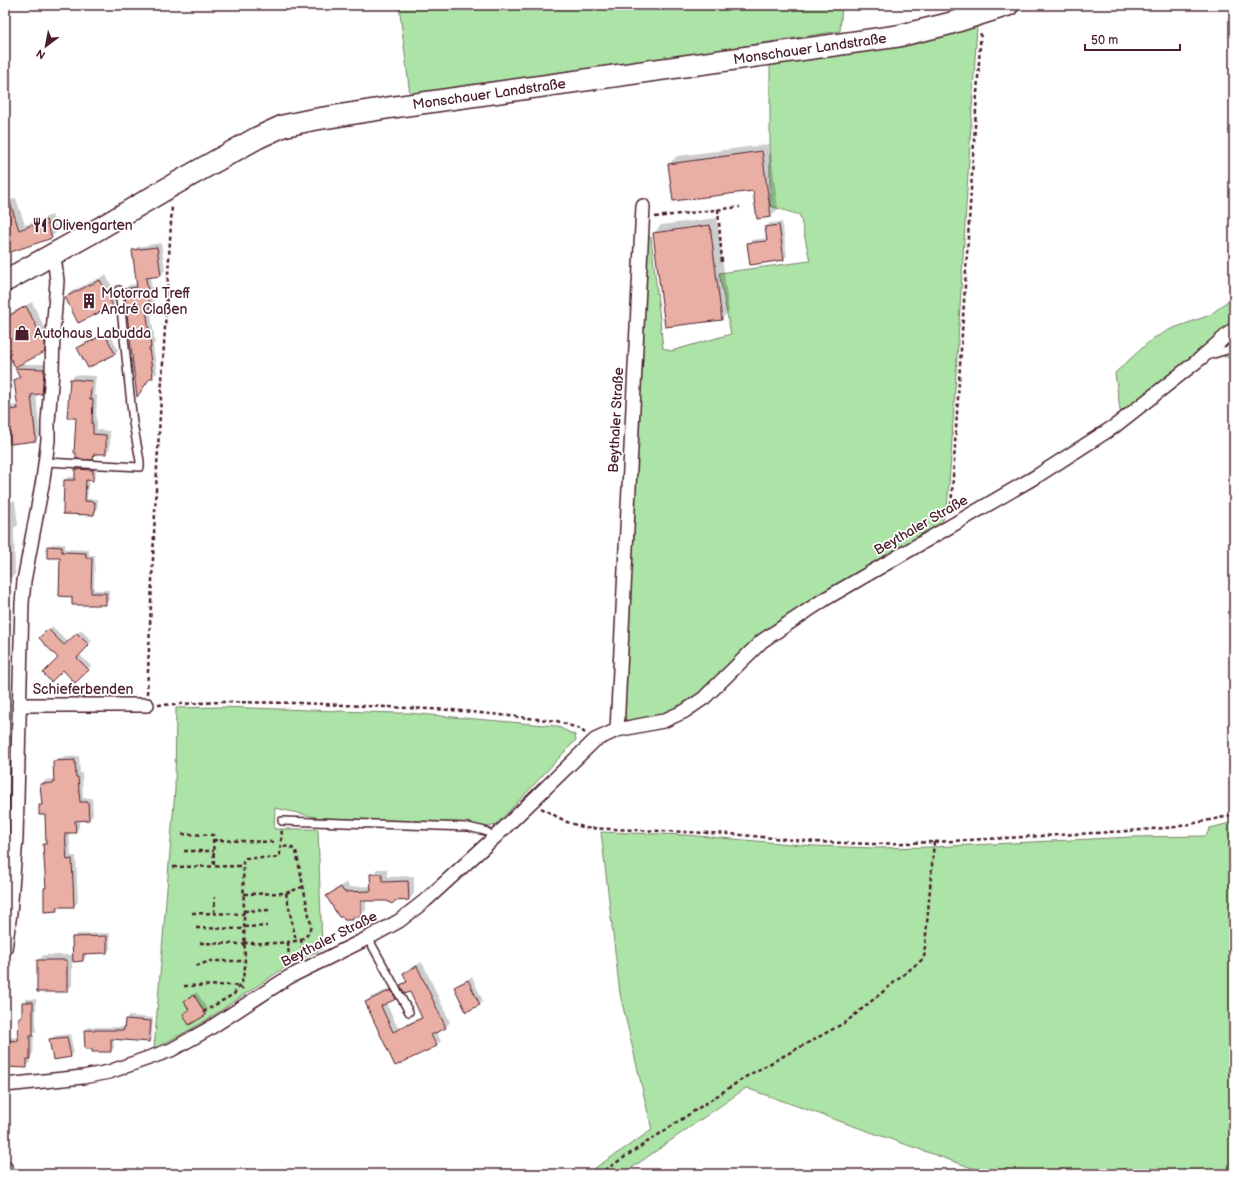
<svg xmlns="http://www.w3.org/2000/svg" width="1239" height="1179" font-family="'Balsamiq Sans',sans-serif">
  <rect width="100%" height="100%" fill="#fff"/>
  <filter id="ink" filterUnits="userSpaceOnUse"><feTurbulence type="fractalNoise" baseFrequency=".025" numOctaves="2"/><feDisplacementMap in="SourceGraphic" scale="8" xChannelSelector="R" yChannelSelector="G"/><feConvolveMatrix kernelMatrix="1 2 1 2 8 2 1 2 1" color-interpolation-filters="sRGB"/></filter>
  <g filter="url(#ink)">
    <path fill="#ace3a7" stroke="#7b8169" d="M399 5H842L840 31 732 48 410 95Z
      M977 26 951 456 947 510 941 524 822 593 759 635 701 692 682 705 661 715 636 721 626 720 622 710 644 238 651 237 663 348 671 351 731 334 719 273 810 261 800 215 770 206V59Z
      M1234 296V325L1121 417 1115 373 1152 339 1171 329 1210 315Z
      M1234 334V356C1227 358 1223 358 1219 351Z
      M221 707 397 713H407L556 726 575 735 576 740 496 825 488 827 468 823 320 818 275 808 274 829H318L322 949 284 968 202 1023 154 1049 175 790 176 708Z
      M1234 822V1174H989L746 1088 623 1174H586L652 1130 620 994 601 832 686 835 814 846 875 848 932 847 1131 837 1206 836 1210 828Z"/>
    <path fill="#0003" d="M770 144 778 209 770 217 754 190 669 164 677 156Z
      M16 198 25 225 52 215 57 231 52 237 5 253V202Z
      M717 218 729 311 722 319 654 233 661 225Z
      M782 222 787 256 783 259 748 244 752 240 768 238 766 227 770 223Z
      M161 243 165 270 161 275 150 276 154 303 150 306 155 343 153 345 157 373 151 377 138 394 125 289 129 285 137 284 133 251 137 247Z
      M106 275 118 299 112 305 66 297 72 291Z
      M32 302 49 337V346L44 351 5 346V316Z
      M109 331 118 350 115 354 88 367 79 348 82 344Z
      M21 364H48L46 388 41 393H36L40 436 35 440 9 423H5V406L19 405 15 381 20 375 17 368Z
      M75 375 96 376 94 395H97L96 420H97V430L110 431V449L105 453 98 454 93 458 77 417 71 379Z
      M80 466 96 467V476L92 480 89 479 87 499H98L97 511 94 514 64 513 65 480 68 477H76V469Z
      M15 501 18 525 14 528 15 574 11 578H5V502Z
      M52 544H65V549L89 550V555H95L94 590H109V600L105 604 73 596 61 557 48 547Z
      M5 599H7V615L5 617Z
      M52 626 68 642 81 630 92 641 79 654 91 666 75 681 59 658 41 638Z
      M79 756 80 773H82L83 798H92L93 815 89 819 79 820V828L75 832H69L71 856H76L78 902 74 906H61L56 910 45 888 46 886 44 844 47 841 46 814 40 806 43 803 41 784 46 780 55 779 54 762 58 758Z
      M377 869H387V877L414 876V894L409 899 366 900V910L360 916H356L353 919 327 897 333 891 347 882 349 887 372 886V875Z
      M110 933V949L107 952 86 953V957L83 960 72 961V985L67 991 38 961 44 955H74L73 938 77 934Z
      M422 962 450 1022 446 1027 436 1031 441 1041 436 1046 396 1065 366 1002 371 997 396 986 400 993 395 998 386 1003 398 1028 423 1016 410 991 401 985 407 980 404 973 409 969Z
      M472 977 483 1001 480 1004 455 987 459 984Z
      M197 992 208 1011 205 1014H184L190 1009 185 1002Z
      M26 999H36V1031L34 1033 33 1054 30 1057V1063L26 1067 6 1041 10 1037 19 1038 20 1017 23 1014V1003Z
      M129 1016 153 1018 152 1038 148 1041 113 1038 114 1048 110 1051 85 1031 89 1027H125L126 1019Z
      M70 1034 74 1053 70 1056 50 1040 54 1036Z"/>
    <path fill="#e9afa5" stroke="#4a1f2b" d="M762 151 771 217 757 219 753 191 673 201 668 164Z
      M5 193H7L19 230 46 220 52 238 5 254Z
      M710 225 722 320 665 327 653 233Z
      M779 225 784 260 750 265 747 243 767 241 765 227Z
      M157 247 161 276 146 278 150 308H146L151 348H149L153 378H150L137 397 124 289 137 287 132 250Z
      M100 280 113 306 78 323 65 297Z
      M26 306 45 343V352L15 367 5 348V318Z
      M105 334 115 354 88 368 77 348Z
      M15 368 44 369V372L42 394 31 395 36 441 10 444 8 424H5V410L18 409 14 380 20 377Z
      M70 379 92 381 90 399H93L92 424H93V434L106 435V454H94L93 460 76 459V453H74L76 418H67Z
      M75 469 93 470V481L86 480 85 501 95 502 94 515 63 514 64 480H75Z
      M47 546 62 547V552L86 553V558H92L91 593H106V605H72V597L59 596 60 558H47Z
      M48 629 64 645 77 633 89 645 77 658 89 670 75 683 63 670 51 682 43 673 58 658 39 638Z
      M75 760 76 777H78L80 802H88L89 820 75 821 76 833H65L67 860 72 859 74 907H56L57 911 44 912V888H46L43 844H46L45 815H39V805H42L40 784 54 783 53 761Z
      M370 874H382V882L408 881 409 900 395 901 392 904 387 901H361V917H353V920H344L343 917H339L326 896 341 887 344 892 371 891Z
      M107 936V953L83 954V961L73 962 72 937Z
      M37 960H67V992H37Z
      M417 966 446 1028 431 1035 437 1046 395 1066 365 1002 391 990 396 999 381 1006 393 1032 422 1018 410 992 405 994 400 985 407 982 403 973Z
      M468 980 480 1005 466 1012 454 987Z
      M194 995 206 1015 189 1025 183 1014 189 1010 184 1001Z
      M22 1002H33V1036H30V1059H27V1068L5 1067V1040L18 1041 19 1017H22Z
      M125 1019 151 1021 149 1042 111 1039V1052H92V1049H85L84 1030H124Z
      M67 1037 71 1057 53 1060 49 1039Z"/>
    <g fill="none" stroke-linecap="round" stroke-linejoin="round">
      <defs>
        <path id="lane" d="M1207 356 1234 348
          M46 462 140 467V461L133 423 119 290
          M282 821 468 827 485 831 495 837
          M368 938 409 1012"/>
        <path id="street" d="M19 705H147
          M617 730 643 206
          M5 949 10 913 16 838 22 603 24 581 43 480 48 440V422L52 372 53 333 57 281 55 264 52 255
          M5 1085 83 1077 109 1072 171 1050 207 1030 289 977 368 938 399 921 426 900 495 837 595 740 617 730 663 721 685 711 704 698 762 641 825 599 1037 476 1115 426 1201 358 1234 329
          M5 1167 7 1174"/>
        <g id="primary">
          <path id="s1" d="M5 281 95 231 173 185 257 138 283 126 311 120 387 108 898 36 948 24 1008 5"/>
        </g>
      </defs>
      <use href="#lane" stroke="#4a1f2b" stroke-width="10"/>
      <use href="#street" stroke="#4a1f2b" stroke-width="16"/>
      <use href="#primary" stroke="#4a1f2b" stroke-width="24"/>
      <path stroke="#4a1f2b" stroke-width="2.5" stroke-dasharray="4 3" stroke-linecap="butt" d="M718 209 722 262
        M655 217 740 207
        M952 512 951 509 981 30
        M147 694 157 467 172 205
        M158 705 221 702 300 703 452 710 557 721 580 729 585 733
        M541 808 567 822 586 828 686 832 731 834 816 842 874 844 934 842 1129 831 1176 827 1234 815
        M182 834 213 835 214 867
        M213 840 273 842
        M184 851H214
        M173 867 243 866
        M286 893 296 941
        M244 894 286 893 302 887
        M244 911 269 910
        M192 913 244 914
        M214 913 215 897
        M244 927 267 926
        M196 928 244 929
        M301 939 303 956
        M288 942 289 961
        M200 943 244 944
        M244 943C257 943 296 945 305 937 311 932 311 926 310 920L296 851 291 847 281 846
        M196 966 210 961H244
        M184 986 232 985 240 987 245 991
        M203 1012 234 994 242 982 245 967 243 861 246 858H274L278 857 280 854 282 829
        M599 1174 747 1076 846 1022 924 958 934 842"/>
      <use href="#lane" stroke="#fff" stroke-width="7"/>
      <use href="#street" stroke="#fff" stroke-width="13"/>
      <use href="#primary" stroke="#fff" stroke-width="21"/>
    </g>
  </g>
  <defs>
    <symbol id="restaurant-bare" viewBox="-9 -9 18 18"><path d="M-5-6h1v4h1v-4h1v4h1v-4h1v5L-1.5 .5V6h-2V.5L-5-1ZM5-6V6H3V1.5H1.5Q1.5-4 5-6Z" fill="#4a1f2b" stroke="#fff" stroke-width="2.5" paint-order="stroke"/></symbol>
    <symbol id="building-bare" viewBox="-9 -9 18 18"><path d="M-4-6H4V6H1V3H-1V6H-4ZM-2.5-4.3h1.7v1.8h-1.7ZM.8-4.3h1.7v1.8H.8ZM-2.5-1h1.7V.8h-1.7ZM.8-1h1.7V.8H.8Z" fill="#4a1f2b" stroke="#fff" stroke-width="2.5" paint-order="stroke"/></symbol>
    <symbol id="shop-bare" viewBox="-9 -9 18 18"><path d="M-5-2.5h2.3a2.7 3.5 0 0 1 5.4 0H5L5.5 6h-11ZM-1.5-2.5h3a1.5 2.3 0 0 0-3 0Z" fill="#4a1f2b" stroke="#fff" stroke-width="2.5" paint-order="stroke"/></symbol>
  </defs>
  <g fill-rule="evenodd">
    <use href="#restaurant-bare" x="29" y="214" width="22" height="22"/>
    <use href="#building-bare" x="78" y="290" width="22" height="22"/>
    <use href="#shop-bare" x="11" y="322" width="22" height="22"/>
  </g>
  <g text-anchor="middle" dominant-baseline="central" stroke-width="3.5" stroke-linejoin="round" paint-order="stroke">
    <g font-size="14" fill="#4a1f2b" stroke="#fff">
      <text stroke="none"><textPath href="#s1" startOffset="851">Monschauer Landstraße</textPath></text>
      <text stroke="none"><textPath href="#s1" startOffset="527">Monschauer Landstraße</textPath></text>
      <text transform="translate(616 420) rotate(-87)">Beythaler Straße</text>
      <text transform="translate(921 525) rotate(-30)">Beythaler Straße</text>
      <text x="83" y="689">Schieferbenden</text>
      <text transform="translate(329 939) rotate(-27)">Beythaler Straße</text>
    </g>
    <g font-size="14" fill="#4a1f2b" stroke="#fff" text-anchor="start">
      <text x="52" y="225">Olivengarten</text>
      <text x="101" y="293">Motorrad Treff<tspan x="101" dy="16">André Claßen</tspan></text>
      <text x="34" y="333">Autohaus Labudda</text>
    </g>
  </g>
  <rect width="1239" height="1179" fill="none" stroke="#fff" stroke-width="20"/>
  <rect x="10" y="10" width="1219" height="1159" fill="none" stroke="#4a1f2b" stroke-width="1.5" filter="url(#ink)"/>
  <g transform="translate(46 46) rotate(212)" stroke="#ffffff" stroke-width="3" paint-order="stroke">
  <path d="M0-3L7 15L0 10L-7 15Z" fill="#4a1f2b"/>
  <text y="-6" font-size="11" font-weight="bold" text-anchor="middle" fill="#4a1f2b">N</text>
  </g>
  <path d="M1085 44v6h95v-6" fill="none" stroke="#4a1f2b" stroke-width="2"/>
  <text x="1091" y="44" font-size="12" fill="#4a1f2b" stroke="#ffffff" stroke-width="3" paint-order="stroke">50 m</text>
</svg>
